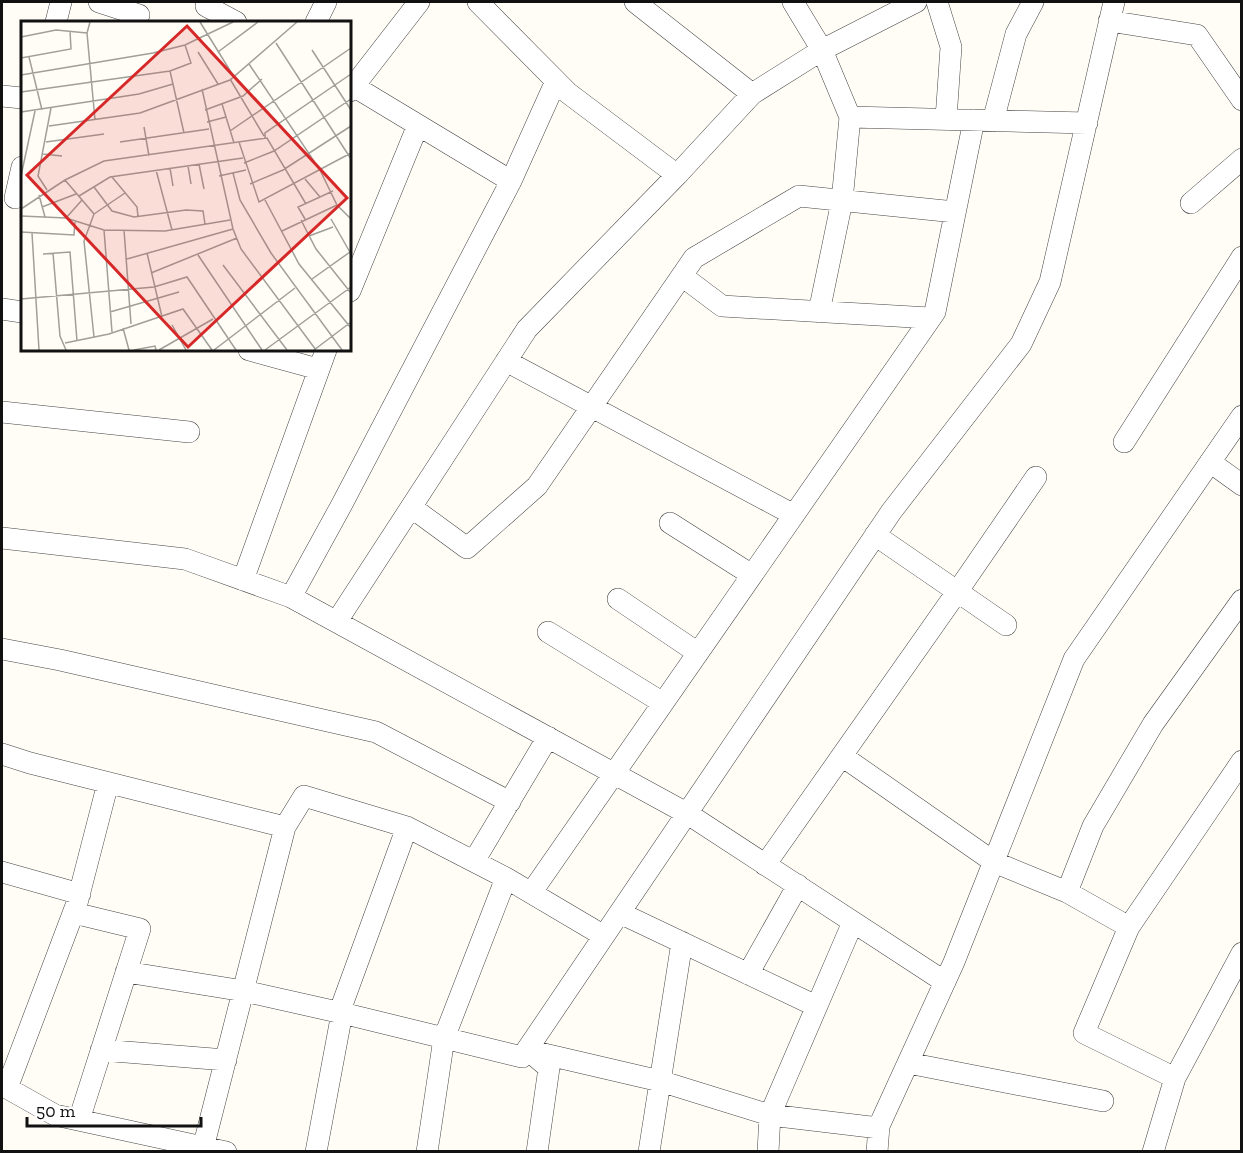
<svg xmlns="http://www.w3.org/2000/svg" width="1243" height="1153" font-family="'Zilla Slab',serif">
  <rect width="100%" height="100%" fill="#fffdf5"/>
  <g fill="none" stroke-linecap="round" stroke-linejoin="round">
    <defs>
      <path id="minor" d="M99 2 139 15
        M478 2 568 93 677 175
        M635 2 752 94
        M793 2 822 50 850 117 1087 123
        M937 2 951 47 946 119
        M206 6 236 22
        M1109 21 1197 35 1242 100
        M56 22 61 2
        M316 22 326 2
        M350 84 511 181
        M350 91 419 2
        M2 96 22 98
        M993 121 1016 34 1033 2
        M15 198 22 167
        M1191 203 1242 159
        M682 276 722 306 930 318
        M350 291 418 125
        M2 309 22 312
        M819 312 842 201 850 117
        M249 350 318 369
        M506 361 794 515
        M2 412 189 432
        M1124 442 1242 257
        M1210 462 1242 485
        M411 507 467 548 537 486 694 258 799 196 955 212
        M670 523 752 575
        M875 535 1006 625
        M2 538 185 559 291 597 688 814 945 982
        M243 580 326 350
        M291 597 341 506 511 181 556 81
        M618 599 698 653
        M337 621 527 329 677 175 752 94 822 50 916 2
        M548 632 663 703
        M2 649 60 660 376 732 510 802
        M2 754 30 763 285 827
        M842 756 994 862 1067 892 1129 927
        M474 861 548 737
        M765 865 957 592 1036 477
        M2 872 80 894
        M1067 892 1093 826 1153 724 1242 600
        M531 893 935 312 974 120
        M74 913 140 929 79 1120
        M620 913 816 1006
        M126 972 244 991 342 1013 522 1057 891 512 1021 344 1050 282 1114 2
        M748 974 798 885
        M101 1050 226 1060
        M527 1050 660 1081 770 1115 879 1128
        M529 1051 549 1068 537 1152
        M908 1063 1103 1101
        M1175 1078 1084 1033 1129 927 1242 761
        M2 1088H7L55 1115 226 1152
        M7 1088 77 903 108 783
        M202 1152 285 827 304 796 407 827 506 878 604 936
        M316 1152 342 1013V1005L407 827
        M427 1152 444 1038 506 878
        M649 1152 682 942
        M768 1152 770 1115 853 922
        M877 1152 879 1126 954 962 1074 659 1242 416
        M1153 1152 1175 1078 1242 953"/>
    </defs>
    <use href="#minor" stroke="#444" stroke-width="22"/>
    <use href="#minor" stroke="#fff" stroke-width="21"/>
  </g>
  <g transform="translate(21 21)">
    <rect width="330" height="330" fill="#fffdf5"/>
    <path fill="none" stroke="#a09f9a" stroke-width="1.5" d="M69 1 66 12 74 99M179 1 213 56M0 16 35 9 66 12M255 22 330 138M291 29 330 89M177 31 197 63M197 31 237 1M8 36 21 89M0 37 50 28 49 10M228 43 299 149 316 184 330 198M149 50 163 112M0 54 132 32 164 24 212 1M209 58 243 115M181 68 212 208 220 228 295 329M0 71 149 50 170 42 164 24M201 83 213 122M184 89 222 75 241 58M0 91 118 73 152 63M186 101 205 96M28 105 119 92 209 59 276 1M123 106 128 135M209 110 330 27M244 117V112L330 53M25 121 83 113M99 121 188 108M218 121 238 181 330 132M22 133 41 135M223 142 253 130 330 78M178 143 183 168M167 145 170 163M149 147 152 165M135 149 151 209M212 152 219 179 250 232 321 329M0 155 14 90M198 155 225 149M91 156 116 186 117 196M284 158 299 176M44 159 73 193 63 220 73 316M229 163 262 149 330 105M73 166 91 190 113 196 165 189 182 190 184 203M26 169 17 155 30 87M18 174 24 196M58 175 89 156 222 137M244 179 278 243 330 307M21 186 55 173M0 188 44 159 83 140 246 117 285 183M73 193 104 172M0 195 45 197 83 209 144 210 209 199M45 197 61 179M284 198 277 186 312 170M310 198 330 233M280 199 295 228 330 272M83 209 91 311M103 209 110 303M261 210 316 184M0 211 53 214 54 201M11 212 18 329M288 215 312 206M32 232 39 315 45 329M126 232 141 296M22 233 49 231 56 320M177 234 241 329M106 238 212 208M202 244 266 329M130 252 216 217M291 258 329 231M0 278 133 266 166 256 215 329M89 291 158 271M151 304 165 329M102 307 108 329M44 322 88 313 162 288 191 329M113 329 134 325 135 329M138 329 192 298M193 329 274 267M244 329 330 266M293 329 330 301"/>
    <path fill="#d62828" fill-opacity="0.15" stroke="#d62828" stroke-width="3" d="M166 5 326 177 167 326 6 154Z"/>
    <rect width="330" height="330" fill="none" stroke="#111" stroke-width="3"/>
  </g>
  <rect width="1243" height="1153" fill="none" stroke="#111111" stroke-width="6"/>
  <path d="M27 1117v9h174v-9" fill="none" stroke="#111111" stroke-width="3"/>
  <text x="36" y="1117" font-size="18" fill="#111111" stroke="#ffffff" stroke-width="4.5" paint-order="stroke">50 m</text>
</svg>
